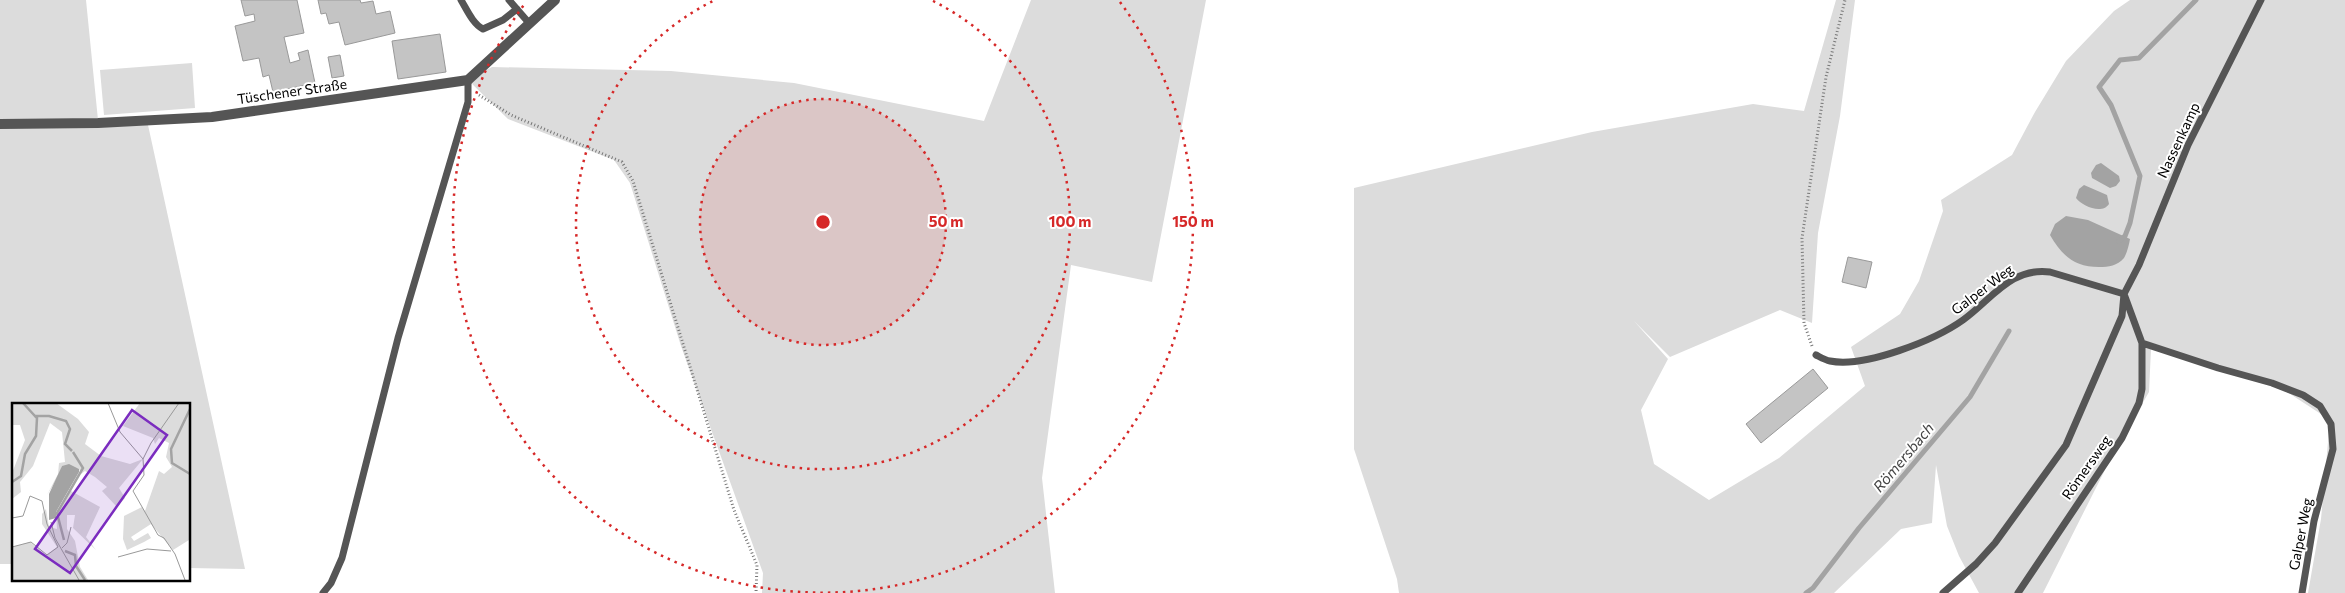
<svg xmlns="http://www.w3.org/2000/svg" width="2345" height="593" font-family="Commissioner,sans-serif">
  <rect width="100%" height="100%" fill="#fff"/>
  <path fill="#dcdcdc" d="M0 0H86L98 120H0Z
    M1031 0H1206L1152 282 1071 265 1042 478 1055 593H762L763 573 681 346 630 183 614 160 508 119 468 80 492 67 671 71 794 83 984 121Z
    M1836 0H1855L1840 116 1818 233 1812 323 1780 310 1670 357 1634 321 1668 359 1641 410 1654 464 1709 500 1779 458 1865 386 1851 347 1900 314 1919 281 1943 211 1941 200 2012 155 2035 112 2066 61 2114 11 2130 0H2345V593H2308L2321 519 2330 420 2284 390 2151 349 2149 392 2110 460 2043 593H1979L1959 556 1947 526 1936 465 1932 523 1901 529 1834 593H1399L1397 579 1354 449V188L1592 132 1753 104 1804 111Z
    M192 63 195 108 104 115 100 70Z
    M148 125 245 569 189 568V404H14V564H0V128Z"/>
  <path fill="#a3a3a3" d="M2101 163 2119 176 2120 181 2116 186 2110 188 2092 178 2091 173 2096 165Z
    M2084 185 2107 195 2109 204C2102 215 2082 206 2076 198L2079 189Z
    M2066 216 2088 220 2130 239C2129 245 2127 253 2124 258 2117 266 2109 267 2099 267 2075 267 2062 256 2050 235L2055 224Z"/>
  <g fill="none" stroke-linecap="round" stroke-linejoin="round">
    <path stroke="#a3a3a3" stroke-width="5" d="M2119 241 2125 236 2130 223 2140 176 2111 105 2099 87 2120 60 2139 58 2196 0
      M1806 593 1813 588 1859 528 1970 397 2009 331"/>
  </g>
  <path fill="#c4c4c4" stroke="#999" d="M241 0H297L304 33 284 37 290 63 300 60 298 53 308 50 315 83 273 92 269 75 263 77 259 58 243 61 235 26 255 21 254 14 245 16Z
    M318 0H360L361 3 373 1 376 14 390 11 395 33 345 45 339 22 329 24 326 13 321 14Z
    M440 34 446 72 398 79 392 41Z
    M340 55 344 76 332 78 328 57Z
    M1848 257 1872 262 1866 288 1842 282Z
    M1813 369 1828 388 1761 443 1746 424Z"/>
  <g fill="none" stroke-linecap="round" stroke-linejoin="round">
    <path stroke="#777" stroke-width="3" stroke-dasharray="1 2.5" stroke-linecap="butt" d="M479 95 511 115 622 162 633 181 734 510 757 565 756 593
      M1812 346 1804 323 1802 238 1826 77 1845 0"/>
    <path stroke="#555" stroke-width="7" d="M461 0C467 10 473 24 483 29L503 20 517 9
      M509 0 529 23
      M2142 343 2218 368 2272 383 2303 395 2320 406 2331 424 2333 449 2314 521 2302 593
      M1816 355C1820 357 1825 360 1830 361 1865 368 1935 340 1963 320 1992 299 2011 267 2050 272L2124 294 2142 343V389L2139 403 2122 438 2018 593
      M323 593 331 583 342 558 398 338 468 102V80
      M1943 593 1976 564 1995 543 2066 445 2122 316 2124 294 2139 265 2188 145 2261 0"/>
    <path stroke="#555" stroke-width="10" d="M0 124 98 123 212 117 468 80 555 0"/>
  </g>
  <circle cx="823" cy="222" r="123" fill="#d62828" fill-opacity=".12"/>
  <g fill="none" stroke="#d62828" stroke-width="2.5" stroke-dasharray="2.5 5">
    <circle cx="823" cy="222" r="123"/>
    <path d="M933 1A247 247 0 1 1 713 1"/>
    <path d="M1120 2A370 370 0 1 1 526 2"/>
  </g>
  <g text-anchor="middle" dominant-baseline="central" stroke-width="4" stroke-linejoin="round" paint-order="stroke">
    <g font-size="14" fill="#000" stroke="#fff">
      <text transform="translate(292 91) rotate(-8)">Tüschener Straße</text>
      <text transform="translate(2178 140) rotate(-65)">Nassenkamp</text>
      <text transform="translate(1982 289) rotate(-37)">Galper Weg</text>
      <text transform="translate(2086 467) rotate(-55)">Römersweg</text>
      <text transform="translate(2300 534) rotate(-79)">Galper Weg</text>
    </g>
    <g font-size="15" font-style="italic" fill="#444" stroke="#fff">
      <text transform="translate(1903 457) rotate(-50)">Römersbach</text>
    </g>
  </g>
  <g transform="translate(12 403)">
    <rect width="178" height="178" fill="#fff"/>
    <path d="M0 0H44L66 16 77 29 73 41 89 53 118 61 131 56 107 85 113 95 105 104 90 88 95 84 83 74 73 68 69 71 67 66 50 63 47 73 35 92 46 71 47 60 53 59 50 29 38 20 21 63 8 79 9 89 0 96V70L13 37 8 22H0ZM128 0H177V137L161 147 139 121 119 134 122 138 136 130 139 135 132 139 115 147 111 136 112 113 130 104 133 108 147 68 152 71 160 64 154 54 157 40 147 35 143 41 141 35 111 23ZM59 88 88 104 74 134 84 147 61 125 63 112H55V126L63 138 68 164 76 177H0V144L18 139 34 152 45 144 30 121V111L34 106 37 124 45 126 44 109Z" fill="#dcdcdc"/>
    <path d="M57 61 67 66V69L44 109V115L37 117V91L50 63Z" fill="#a3a3a3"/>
    <path fill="none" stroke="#a3a3a3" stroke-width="2.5" d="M11 0 23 13H37L54 18 58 26 53 41 60 48M178 6 159 46 160 60 178 71M0 79 9 73 13 51 24 33 25 15 23 13M52 137 45 110 71 65 61 49M53 148 63 152 64 163 73 177"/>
    <path fill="none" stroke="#999" stroke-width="1" d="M96 0 108 29 131 56M167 0 139 40 131 56 132 72 121 88 146 132 152 135 163 151 173 177M0 115 11 113 18 93 30 98 35 121 46 144M39 119 43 135 67 177M0 144 19 139 35 152 46 144M50 145 55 140 59 124M106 154 135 146 159 148"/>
    <path fill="#7b2cbf" fill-opacity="0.15" stroke="#7b2cbf" stroke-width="2.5" d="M120 7 155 32 58 170 23 146Z"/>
    <rect width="178" height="178" fill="none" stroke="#000" stroke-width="2.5"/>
  </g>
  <circle cx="823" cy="222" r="8" fill="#d62828" stroke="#fff" stroke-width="2.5"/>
  <g font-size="15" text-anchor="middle" font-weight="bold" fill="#d62828" stroke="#fff" stroke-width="4" stroke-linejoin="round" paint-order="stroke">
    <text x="946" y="227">50 m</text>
    <text x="1070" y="227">100 m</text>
    <text x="1193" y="227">150 m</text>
  </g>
</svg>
